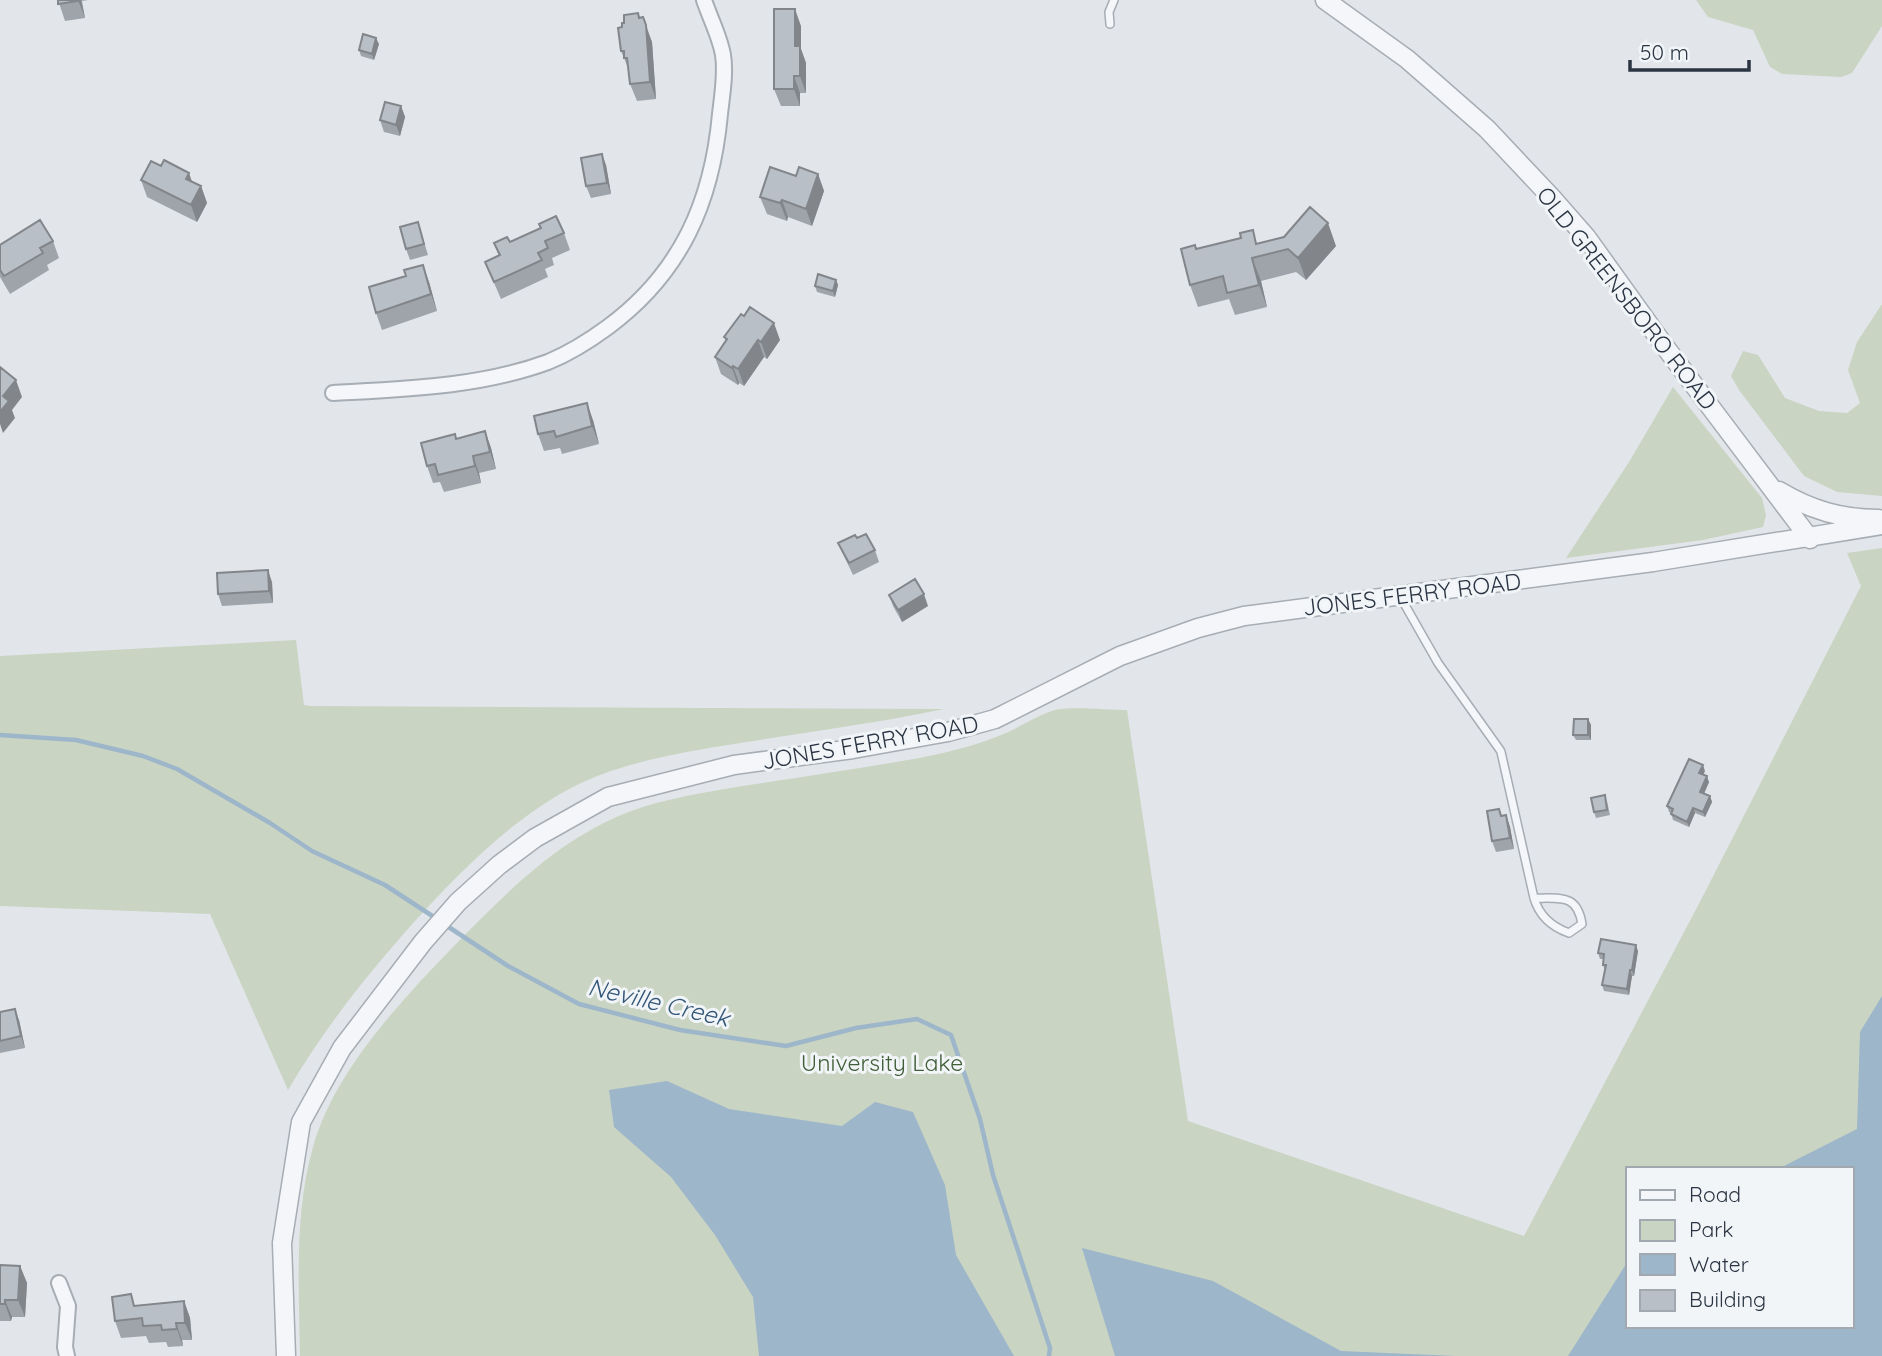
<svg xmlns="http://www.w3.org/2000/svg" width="1882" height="1356" font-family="Quicksand,sans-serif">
  <rect width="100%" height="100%" fill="#e2e6ea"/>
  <path fill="#c9d4c3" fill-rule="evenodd" d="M1696 0H1882V26L1852 73 1841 77 1782 74 1770 67 1753 30 1708 17Z
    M1882 304V496L1837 492 1804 476 1739 390 1731 376 1743 351 1758 355 1785 398 1819 411 1847 413 1860 403 1848 370 1857 342Z
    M1673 387 1762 498 1766 515 1763 527 1703 540 1566 558 1629 462Z
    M1882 548V1356H300C299 1287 294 1214 313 1147 334 1072 399 1003 452 948 504 895 556 841 626 813 664 798 708 792 749 785 800 777 851 770 902 761 938 755 973 747 1006 733 1020 727 1042 713 1055 710 1069 706 1110 710 1127 710L1188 1121 1524 1236 1703 896 1861 586 1847 553ZM1628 1169H1852V1326H1628Z
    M296 640 304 705 310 706 944 709C877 723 808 732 740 743 696 750 653 757 611 771 534 796 468 863 415 921 367 975 325 1027 288 1090L210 914 0 906V656Z"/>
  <path fill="#9db6ca" d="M1882 996V1356H1568L1628 1261V1326H1852V1169H1778L1857 1129 1860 1032Z
    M667 1081 729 1109 842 1126 875 1102 913 1112 945 1185 956 1255 1014 1356H759L753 1297 715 1235 671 1177 614 1127 609 1090Z
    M1082 1248 1213 1281 1341 1351 1456 1356H1115Z"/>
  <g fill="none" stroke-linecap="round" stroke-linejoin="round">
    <path stroke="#9db6ca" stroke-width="4.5" d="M0 735 76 740 143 756 177 769 270 823 312 851 385 885 437 919
      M444 924 508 966 579 1004 680 1030 786 1046 856 1028 917 1019 951 1035 980 1119 993 1175 1050 1348 1049 1356"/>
    <defs>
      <path id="service" d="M1110 24 1109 12 1114 0
        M1401 598 1438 663 1500 750 1501 752 1534 898C1539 915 1552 927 1569 933L1582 924C1577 893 1560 899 1534 898"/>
      <path id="minor" d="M333 393C405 389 480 387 548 362 570 353 589 341 608 327 681 273 712 202 720 114 722 96 726 73 723 55 720 37 710 18 704 0
        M59 1283 68 1306 65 1347 67 1356"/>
      <path id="tertiary" d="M1325 0 1407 59 1438 86 1487 129 1552 198 1587 238 1663 344 1810 539
        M1779 491C1811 510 1841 519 1879 519
        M286 1356 282 1243 301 1122 342 1048 423 942 458 902 499 865 535 838 608 797 734 765 853 749 948 732 995 719 1120 656 1198 628 1244 616 1653 562 1882 525"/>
    </defs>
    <use href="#service" stroke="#a7adb4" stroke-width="10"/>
    <use href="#minor" stroke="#a7adb4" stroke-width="18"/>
    <use href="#tertiary" stroke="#a7adb4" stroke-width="21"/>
    <use href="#service" stroke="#f5f6f9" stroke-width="7"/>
    <use href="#minor" stroke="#f5f6f9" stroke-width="14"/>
    <use href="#tertiary" stroke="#f5f6f9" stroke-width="18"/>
  </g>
  <path fill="#9fa4ab" d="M58 0H88L82 1 85 18 65 21Z
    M638 13 652 42 656 99 637 101 630 84 629 70 621 51 622 27 624 23Z
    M801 26V49L806 63V93H800V106H781L774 89Z
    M379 44 374 60 361 56 359 50Z
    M401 106 405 117 400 136 384 132 380 120Z
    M606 165 611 194 591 198 586 186Z
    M818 174 824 191 812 226 788 217 787 221 767 214 760 197 796 176Z
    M141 180 192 182 201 186 207 203 197 222 147 197Z
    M418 222 428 255 410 260 406 249Z
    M564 233 570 250 552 258 554 265 545 269 548 277 501 299 485 262 499 256 494 243 510 242Z
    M53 241 59 258 47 265 49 270 10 294 0 277V245Z
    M1258 243 1336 246 1306 280 1296 272 1261 281 1267 307 1235 315 1229 299 1198 307 1190 285 1197 249Z
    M836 280 838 285 835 297 817 292 815 286Z
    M429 282 437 311 382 330 376 313Z
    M724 337 780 340 767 359 764 357 744 386 739 383 738 385 721 374 715 357 726 341Z
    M593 420 599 444 562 454 560 448 544 451 538 434Z
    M485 431 491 448 496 469 479 473 481 483 444 492 440 482 433 483 427 466 455 434 456 439Z
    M857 538 875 550 879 562 853 575 843 554 838 543Z
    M272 582 273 603 222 606 218 594Z
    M889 595 928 606 902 622 893 606Z
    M1588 719 1591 725V740H1576L1573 735Z
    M1705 771 1703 775 1709 782 1704 794 1710 796 1712 802 1705 817 1695 813 1689 827 1673 820 1671 813 1669 812 1667 806Z
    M1607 801 1610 815 1596 818 1594 812Z
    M1499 809 1502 816 1506 815 1510 827 1514 849 1496 852 1492 841Z
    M1638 951 1634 976H1632L1629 995 1604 991 1602 985 1605 970 1603 965 1604 959H1600L1598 953Z
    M0 1012 19 1020 25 1048 0 1053Z
    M0 1265 20 1266 27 1283 25 1317H12L11 1321H0Z
    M184 1301 190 1318 192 1340H182L183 1346 168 1347 166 1342 149 1343 146 1336 121 1338 115 1321 136 1306Z"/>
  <path fill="#82868b" d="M78 0H81L85 18Z
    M795 9 801 26V49L806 63V93L800 76 795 46Z
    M643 17 652 42 656 99 650 82Z
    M376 38 379 44 374 60 372 54Z
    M794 76 800 93V106L794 89Z
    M401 106 405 117 400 136 396 125Z
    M602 154 606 165 611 194 607 183Z
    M189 173 195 190 186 179Z
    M818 174 824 191 812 226 806 209Z
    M201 186 207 203 197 222 191 205Z
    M782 200 788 217 787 221 780 203Z
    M1328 223 1336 246 1306 280 1298 258Z
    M1252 258 1261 281 1267 307 1259 285Z
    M423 265 429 282 437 311 431 294Z
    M836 280 838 285 835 297 833 291Z
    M774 323 780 340 767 359 761 342Z
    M758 340 764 357 744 386 738 369Z
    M733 366 739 383 738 385 732 368Z
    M16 380 22 397 12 410 15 418 3 433 0 424V412L3 396Z
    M587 403 593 420 599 444 592 426Z
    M485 431 491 448 496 469 490 452Z
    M473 456 479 473 481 483 475 466Z
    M268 570 272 582 273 603 269 591Z
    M924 594 928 606 902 622 898 610Z
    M1588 719 1591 725V740L1588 735Z
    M1703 765 1705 771 1701 779 1699 773Z
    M1707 776 1709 782 1702 798 1700 792Z
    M1710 796 1712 802 1705 817 1703 812Z
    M1693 808 1695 813 1689 827 1687 822Z
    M1506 815 1510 827 1514 849 1510 838Z
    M1636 945 1638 951 1634 976 1632 970Z
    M1630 970 1632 976 1629 995 1627 989Z
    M15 1009 19 1020 25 1048 21 1036Z
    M20 1266 27 1283 25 1317 18 1300Z
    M5 1300 12 1317 11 1321 5 1304Z
    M184 1301 190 1318 192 1340 185 1323Z
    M176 1323 182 1340 183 1346 177 1329Z"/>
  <path fill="#b9bfc7" stroke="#82868b" stroke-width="2" d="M58 0H78V1L58 4Z
    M774 9H795V46H800V76H794V89H774Z
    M638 13 639 18 643 17 646 25 650 82 630 84 627 58H624V51H621L618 28 622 27V23H624V15Z
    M363 34 376 38 372 54 359 50Z
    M385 102 401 106 396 125 380 120Z
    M602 154 607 183 586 186 581 158Z
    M164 160 189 173 186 179 201 186 191 205 141 180 151 161 161 166Z
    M770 167 796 176 799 167 818 174 806 209 782 200 780 203 760 197Z
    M1310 207 1328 223 1298 258 1288 249 1252 258 1259 285 1227 293 1223 276 1190 285 1181 249 1195 245 1196 249 1241 238 1240 233 1253 230 1256 244 1284 237Z
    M556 216 564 233 545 241 548 248 538 253 542 260 494 282 485 262 500 255 494 243 507 237 510 242 541 228 539 224Z
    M40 220 53 241 40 248 43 253 4 276 0 270V245Z
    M418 222 424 244 406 249 400 227Z
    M423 265 431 294 376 313 369 287 406 276 404 270Z
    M818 274 836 280 833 291 815 286Z
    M750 307 774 323 761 342 758 340 738 369 733 366 732 368 715 357 727 339 724 337 741 314 744 316Z
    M0 367 16 380 3 396 9 401 0 412Z
    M587 403 592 426 556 437 554 431 538 434 534 416Z
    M485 431 490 452 473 456 475 466 438 475 435 464 427 466 421 443 455 434 456 439Z
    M866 534 875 550 849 563 838 543 855 535 857 538Z
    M268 570 269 591 218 594 217 573Z
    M915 579 924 594 898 610 889 595Z
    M1574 719H1588V735H1573Z
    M1689 759 1703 765 1699 773 1707 776 1700 792 1710 796 1703 812 1693 808 1687 822 1671 814 1673 809 1667 806Z
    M1605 795 1607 810 1594 812 1591 798Z
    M1499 809 1501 816 1506 815 1510 838 1492 841 1487 811Z
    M1601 939 1636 945 1632 970H1630L1627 989 1602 985 1606 965H1603L1604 954 1598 953Z
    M15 1009 21 1036 0 1041V1012Z
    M0 1265 20 1266 18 1300H5V1304H0Z
    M131 1294 134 1306 184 1301 185 1323H176L177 1329 162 1330 161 1325 143 1326 142 1318 115 1321 112 1297Z"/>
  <g text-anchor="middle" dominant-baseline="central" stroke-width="6" stroke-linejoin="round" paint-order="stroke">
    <g font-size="23" fill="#2a3442" stroke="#f2f5f8">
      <text transform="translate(1627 298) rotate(52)">OLD GREENSBORO ROAD</text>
      <text transform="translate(1412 594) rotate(-7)">JONES FERRY ROAD</text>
      <text transform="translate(870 742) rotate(-10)">JONES FERRY ROAD</text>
    </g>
    <g font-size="23" fill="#415e37" stroke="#f2f5f8">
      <text x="882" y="1062">University Lake</text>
    </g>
    <g font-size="24" font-style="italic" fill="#345677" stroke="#f2f5f8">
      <text transform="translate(659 1002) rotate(13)">Neville Creek</text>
    </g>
  </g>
  <rect x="1626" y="1167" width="228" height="161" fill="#f2f5f8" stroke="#a2a8af" stroke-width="2"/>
  <rect x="1640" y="1190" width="35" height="10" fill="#f5f6f9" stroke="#a2a8af" stroke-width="2"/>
  <text x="1689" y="1202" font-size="21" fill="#2a3442">Road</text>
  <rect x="1640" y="1220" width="35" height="21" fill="#c9d4c3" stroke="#a2a8af" stroke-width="2"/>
  <text x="1689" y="1237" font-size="21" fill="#2a3442">Park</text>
  <rect x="1640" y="1254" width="35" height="21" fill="#9db6ca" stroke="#a2a8af" stroke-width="2"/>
  <text x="1689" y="1272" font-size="21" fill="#2a3442">Water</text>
  <rect x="1640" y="1290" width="35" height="21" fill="#b9bfc7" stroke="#a2a8af" stroke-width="2"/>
  <text x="1689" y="1307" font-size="21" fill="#2a3442">Building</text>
  <path d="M1630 60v10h119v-10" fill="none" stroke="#2a3442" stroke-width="3.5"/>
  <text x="1640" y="60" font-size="21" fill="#2a3442" stroke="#f2f5f8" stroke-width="5" paint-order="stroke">50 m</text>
</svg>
